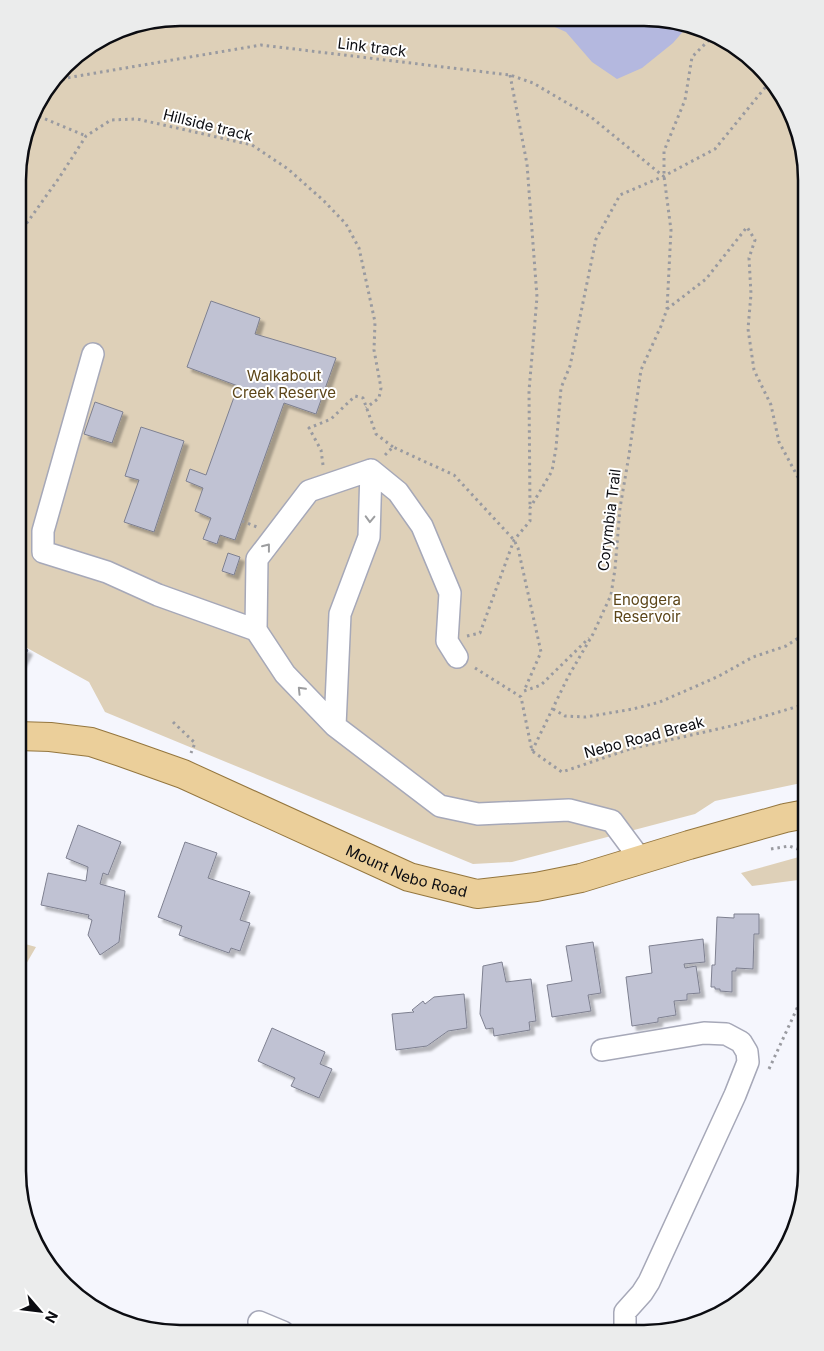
<svg xmlns="http://www.w3.org/2000/svg" width="824" height="1351" font-family="Inter,sans-serif">
  <defs>
    <filter id="shadow"><feDropShadow dx="4.5" dy="4.5" stdDeviation="1" flood-color="#0004"/></filter>
  </defs>
  <rect width="100%" height="100%" fill="#f5f6fd"/>
  <path fill="#ded0b8" d="M181 18 665 19 743 51 794 118 806 181V782L715 801 695 814 512 862 473 864 105 712 89 682 18 643 19 160 34 108 73 58 118 30Z
    M806 855V879L752 886 741 873Z
    M18 942 36 947 18 978Z"/>
  <path fill="#b4b8df" d="M537 19H665L686 28 673 43 642 68 617 79 592 62 566 32Z"/>
  <path fill="#c0c2d3" stroke="#7e8090" filter="url(#shadow)" d="M211 301 260 318 255 334 336 358 316 414 284 403 235 540 220 535 217 544 203 539 211 518 195 511 203 488 186 481 190 469 206 475 238 386 187 367Z
    M95 402 123 412 112 443 84 434Z
    M141 427 184 441 154 532 124 522 139 480 125 476Z
    M228 553 240 557 234 575 222 571Z
    M18 645 28 650 18 669Z
    M78 825 121 842 108 875 103 873 100 884 125 891 119 942 100 955 88 935 92 920 88 918 89 915 41 905 48 873 86 881 88 867 66 858Z
    M185 842 217 853 208 878 250 892 240 920 250 923 240 951 231 948 229 953 179 935 182 926 158 917Z
    M734 914H759V934H754L753 969 736 968V971H732V992L720 991V989H715V987H711L712 965H715L717 917 734 918Z
    M703 939 705 962 684 964 685 968 696 966 700 993 687 994V1000L674 1001 676 1015 658 1018V1022L632 1026 626 977 652 973 649 946Z
    M593 942 601 993 588 995 591 1011 552 1017 547 985 572 981 566 946Z
    M502 962 506 982 531 979 536 1021 529 1022 530 1030 494 1036 493 1028 486 1029 480 1014 483 966Z
    M464 994 467 1028 448 1031 427 1046 396 1050 392 1014 414 1012 412 1010 423 1001 425 1004 434 997Z
    M272 1028 325 1052 320 1064 332 1069 319 1098 291 1086 295 1078 258 1061Z"/>
  <g fill="none" stroke-linecap="round" stroke-linejoin="round">
    <defs>
      <path id="minor" d="M93 354 43 531V552L107 572 158 595 256 630
        M371 470 309 491 257 559 256 630 285 674 335 726 440 806 478 814 569 810 612 821 641 860
        M371 470 398 492 422 526 450 593 447 641 457 657
        M335 726 340 614 369 537 371 470
        M602 1050 704 1033 726 1034 741 1042 747 1052 748 1062 735 1095 649 1282 642 1293 625 1312V1333
        M259 1322 283 1332"/>
      <g id="major">
        <path id="s1" d="M18 736 50 737 91 742 121 752 183 774 409 877 477 894 536 887 581 878 689 845 785 818 806 814"/>
      </g>
    </defs>
    <use href="#minor" stroke="#a6a8b8" stroke-width="24"/>
    <use href="#major" stroke="#94763e" stroke-width="30"/>
    <path stroke="#999aa0" stroke-width="3" stroke-dasharray="2.5 4" stroke-linecap="butt" d="M510 75 527 164 537 297 529 391 530 508
      M51 87 66 78 261 45 510 75 533 83 591 117 663 176
      M33 114 86 136
      M19 234 59 178 86 136 111 120 137 119 252 145 288 169 324 201 346 224 359 248 375 322 374 350 381 388 379 398 366 408
      M667 309 706 279 747 227 755 240 749 258 751 294 748 329 754 370 771 405 779 442 800 481 806 508
      M385 455 393 447 454 475 514 540 518 548 541 652 524 691 541 685 589 638
      M323 465 321 450 309 428 331 419 355 396 363 398 376 434 393 447
      M242 521 257 527
      M467 636 480 633 514 540 530 521V508L552 471 556 448 561 388 570 366 596 239 620 195 664 176 715 149 768 84
      M475 668 521 697 532 751 562 772 630 749 731 726 806 704
      M553 709 565 716 586 717 633 709 660 702 719 676 753 657 786 646 806 633
      M173 722 195 743 191 753
      M532 751 568 677 593 634 611 595 615 569 620 508 629 455 641 370 661 326 667 309 671 230 664 176V151L685 100 692 57 711 38
      M771 849 789 846 806 852
      M769 1069 806 989"/>
    <use href="#minor" stroke="#fff" stroke-width="21"/>
    <use href="#major" stroke="#ebcf9a" stroke-width="28"/>
  </g>
  <defs><path id="oneway-chevron" d="M-2-3.5L2.5 0L-2 3.5" fill="none" stroke-width="1.6" stroke-linecap="round" stroke-linejoin="round" transform="scale(1.25)"/></defs>
  <g stroke="#9d9ea0">
    <use href="#oneway-chevron" transform="translate(370 519) rotate(92)"/>
    <use href="#oneway-chevron" transform="translate(267 547) rotate(-52)"/>
    <use href="#oneway-chevron" transform="translate(301 690) rotate(-134)"/>
  </g>
  <g text-anchor="middle" dominant-baseline="central" stroke-width="4" stroke-linejoin="round" paint-order="stroke">
    <g font-size="15" fill="#0b0c11" stroke="#fff">
      <text transform="translate(372 47) rotate(7)">Link track</text>
      <text transform="translate(208 125) rotate(14)">Hillside track</text>
      <text transform="translate(609 520) rotate(-83)">Corymbia Trail</text>
      <text transform="translate(644 737) rotate(-15)">Nebo Road Break</text>
      <text stroke="none"><textPath href="#s1" startOffset="415">Mount Nebo Road</textPath></text>
    </g>
    <g font-size="15" fill="#5c4518" stroke="#fff">
      <text x="284" y="375">Walkabout<tspan x="284" dy="17">Creek Reserve</tspan></text>
      <text x="647" y="599">Enoggera<tspan x="647" dy="17">Reservoir</tspan></text>
    </g>
  </g>
  <path d="M0 0H824V1351H0ZM180 26H644A154 154 0 0 1 798 180V1171A154 154 0 0 1 644 1325H180A154 154 0 0 1 26 1171V180A154 154 0 0 1 180 26Z" fill="#ebecec" fill-rule="evenodd"/>
  <path fill="none" stroke="#0b0c11" stroke-width="2.5" d="M180 26H644A154 154 0 0 1 798 180V1171A154 154 0 0 1 644 1325H180A154 154 0 0 1 26 1171V180A154 154 0 0 1 180 26Z"/>
  <g transform="translate(40 1311) rotate(118)" stroke="#ffffff" stroke-width="4" paint-order="stroke">
  <path d="M0-4L9 19L0 12L-9 19Z" fill="#0b0c11"/>
  <text y="-8" font-size="14" font-weight="bold" text-anchor="middle" fill="#0b0c11">N</text>
  </g>
</svg>
